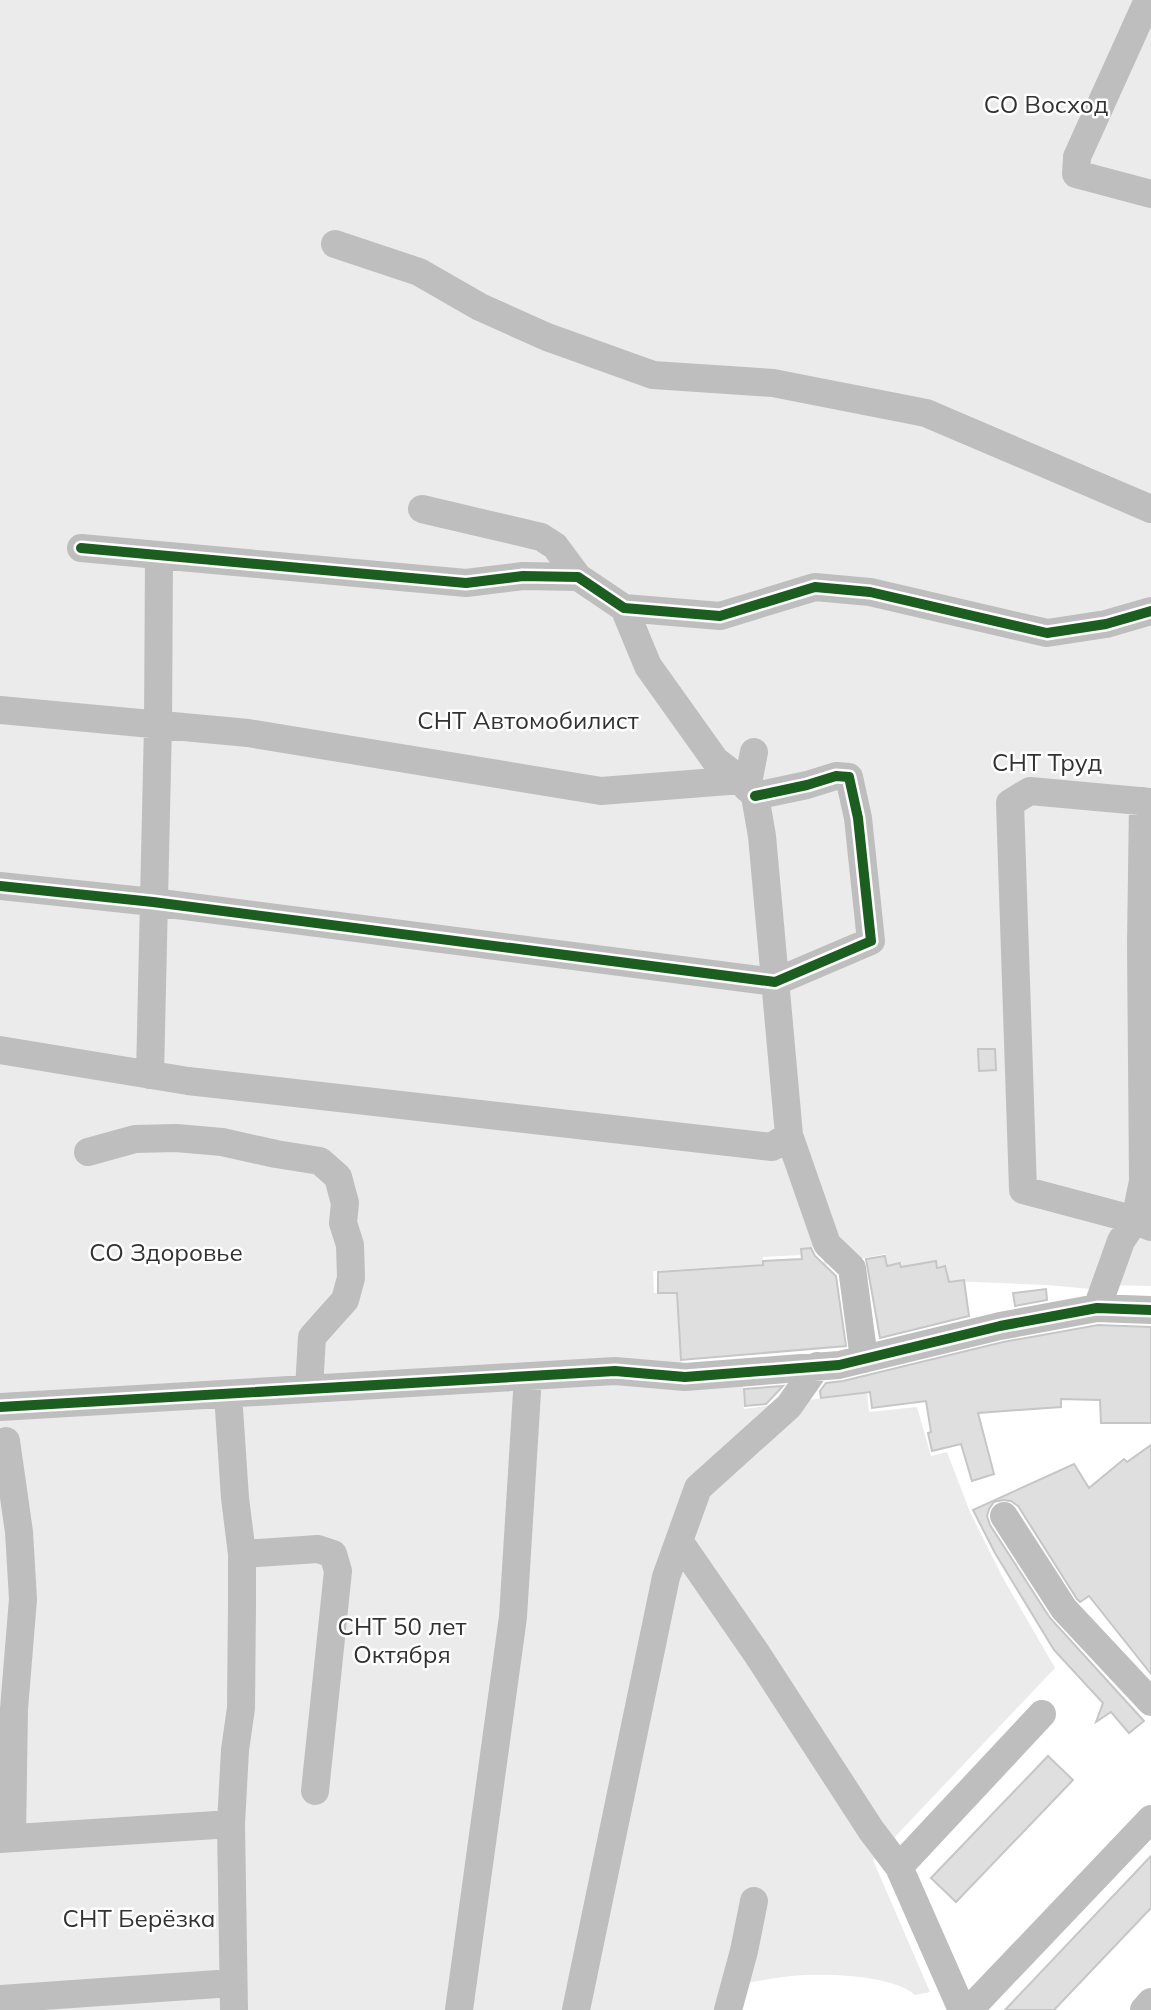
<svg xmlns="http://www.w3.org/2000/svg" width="1151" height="2010" font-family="Mulish,sans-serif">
  <rect width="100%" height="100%" fill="#fff"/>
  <path fill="#ebebeb" d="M0 0H1151V1286L1102 1285 1101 1290 1047 1285 949 1281 946 1265 938 1266 936 1261 902 1268V1263L888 1265 886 1254 824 1265 822 1246 802 1249V1255L763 1257 762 1264 653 1271 654 1293H677L682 1372 742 1367 744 1409 867 1392 869 1412 917 1407 931 1456 947 1452 970 1512 1003 1578 1055 1668 873 1860 930 1992 915 1995C891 1974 822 1973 791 1976 773 1978 754 1982 736 1984L717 2010H0Z"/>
  <path fill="#dfdfdf" stroke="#c6c6c6" stroke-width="2" d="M978 1049H995L996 1070 979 1071Z
    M811 1248 815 1256 836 1276 846 1346 681 1360 677 1293H658V1272L763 1265V1261L802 1259 801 1249Z
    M885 1256 887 1266 900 1263 901 1267 936 1261 937 1268 945 1266 949 1282 964 1280 969 1316 880 1338 866 1259Z
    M1046 1289 1047 1300 1015 1306 1013 1293Z
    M1098 1325 1151 1327V1423H1101L1100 1400 1061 1399V1407L978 1413 994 1474 972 1481 961 1444 932 1451 928 1433 931 1432 926 1401 872 1408 870 1392 821 1398 820 1391 826 1383 843 1381 1003 1342Z
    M783 1386 766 1404 745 1406 744 1389Z
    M1151 1445V1674L1089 1596 1080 1602 1077 1599 1018 1506 1011 1501 1003 1500 994 1502 989 1509 987 1516 990 1525 1050 1618 1144 1721 1129 1733 1111 1712 1096 1722 1103 1703 1054 1650 995 1553 973 1510 1074 1464 1089 1488 1124 1459 1127 1462Z
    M1048 1756 1073 1780 956 1902 931 1878Z
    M1151 1856V1908L1054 2010H1005Z"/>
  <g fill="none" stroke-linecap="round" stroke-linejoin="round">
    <path stroke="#bebebe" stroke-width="28" d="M1148 0 1077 157 1076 174 1151 194
      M335 244 419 272 480 307 547 337 653 375 773 383 926 413 1151 509
      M422 509 541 537 555 546 578 577
      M81 548 466 583 523 576 578 577 624 608 720 616 815 587 870 592 1047 633 1106 624 1151 611
      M624 608 648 666 715 760 741 780 755 796 762 836 789 1135 827 1244 852 1268 864 1359
      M0 710 248 733 601 791 741 780
      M747 788 754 752
      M1151 802 1030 791 1010 803 1023 1190 1132 1219 1151 1227
      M0 886 153 902 775 982 871 941 858 818 849 777 836 776 807 785 755 796
      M0 1050 188 1081 772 1147 789 1135
      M150 1075 158 725 159 556
      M88 1152 135 1139 176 1138 222 1142 276 1154 320 1161 338 1177 345 1203 343 1223 350 1245 351 1278 345 1300 312 1337 309 1389
      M1097 1308 1121 1241 1135 1220 1143 1181 1141 944 1143 801
      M228 1394 235 1498 242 1554V1604L241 1708 235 1750 231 1824 234 2010
      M0 1407 615 1371 685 1377 839 1365 1000 1326 1097 1308 1151 1310
      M6 1441 19 1532 23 1599 14 1709 12 1838
      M1004 1516 1064 1609 1151 1702
      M679 1541 757 1654 871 1830 899 1867
      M242 1554 318 1549 333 1554 338 1571 315 1791
      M0 1839 231 1824
      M0 1999 232 1983
      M459 2010 513 1617 528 1376
      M576 2010 666 1577 698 1488 789 1406 817 1366
      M728 2010 744 1951 754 1901
      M962 2010 899 1867 1042 1714
      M969 2010 1151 1819
      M1144 2010 1151 2002"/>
    <defs>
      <path id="cycleway" d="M81 548 466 583 523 576 578 577 624 608 720 616 815 587 870 592 1047 633 1106 624 1151 611
        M0 886 153 902 775 982 871 941 858 818 849 777 836 776 807 785 755 796
        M0 1407 615 1371 685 1377 839 1365 1000 1326 1097 1308 1151 1310"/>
    </defs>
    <use href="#cycleway" stroke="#fff" stroke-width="15"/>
    <use href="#cycleway" stroke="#1b5e20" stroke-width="10"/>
  </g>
  <g text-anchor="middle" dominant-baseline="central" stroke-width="5" stroke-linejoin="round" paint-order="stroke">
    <g font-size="24" fill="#323232" stroke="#fff">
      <text x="1046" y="104">СО Восход</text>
      <text x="528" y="720">СНТ Автомобилист</text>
      <text x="1047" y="762">СНТ Труд</text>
      <text x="166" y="1252">СО Здоровье</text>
      <text x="402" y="1626">СНТ 50 лет<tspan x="402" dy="28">Октября</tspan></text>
      <text x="139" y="1918">СНТ Берёзка</text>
    </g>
  </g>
</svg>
